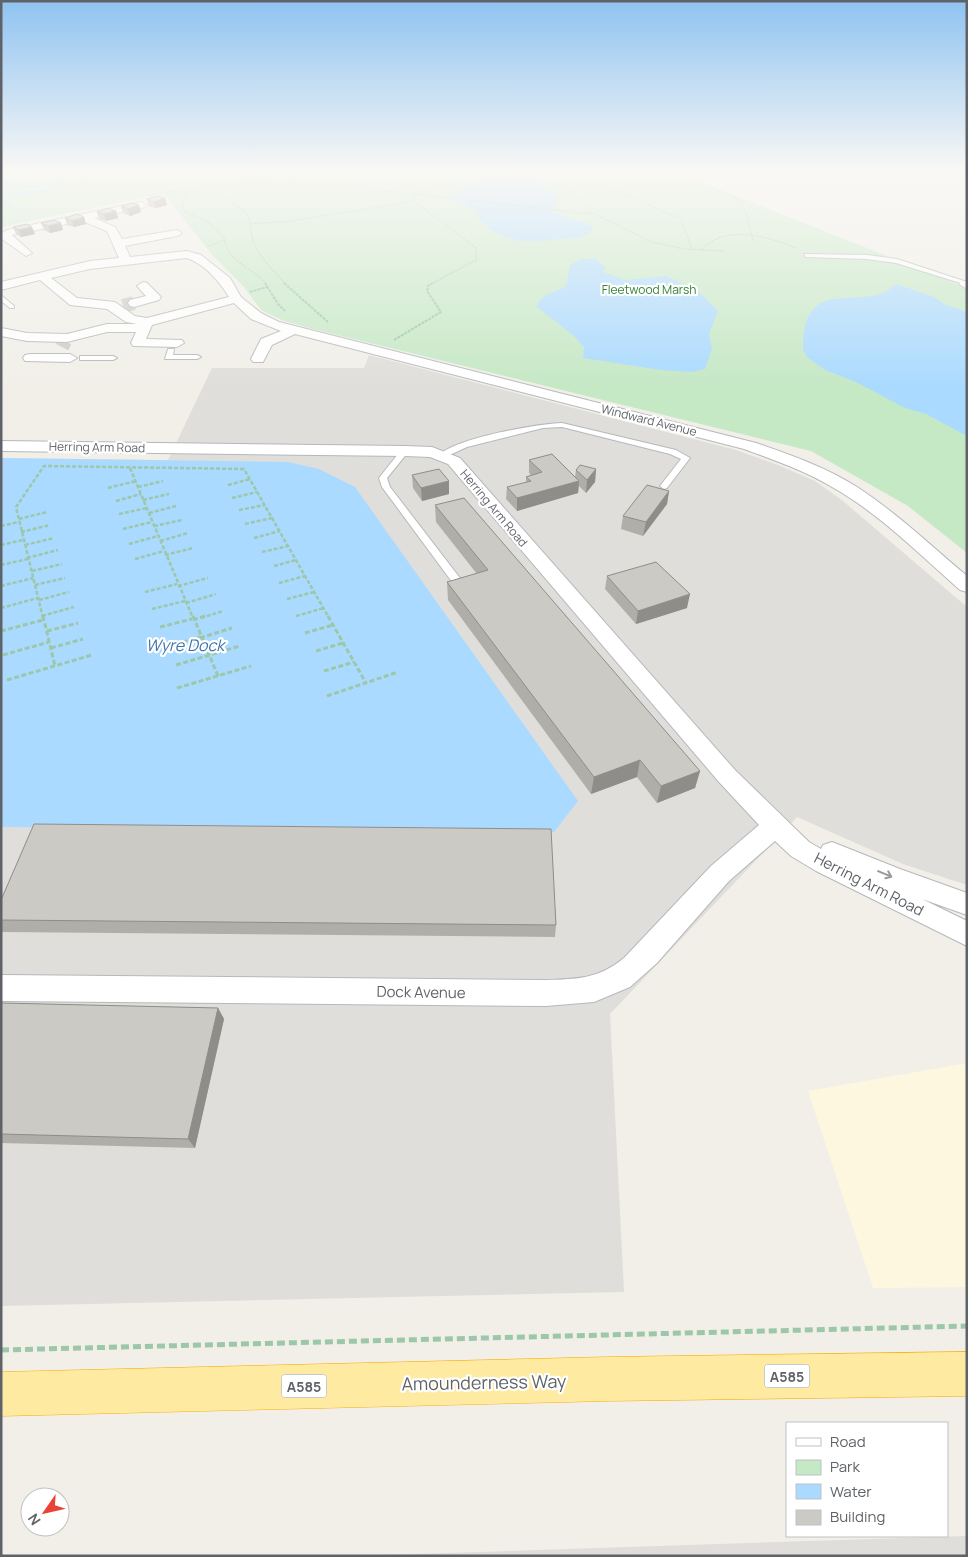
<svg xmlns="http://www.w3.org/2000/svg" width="968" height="1557" font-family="Manrope,sans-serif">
  <rect width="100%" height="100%" fill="#f1efe8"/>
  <path fill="#fef7e0" d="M967 1063V1287L873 1288 808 1091Z"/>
  <path fill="#e0deda" d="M369 355 736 450 778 465 815 481 843 501 967 607V885L903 864 797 817 610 1014 624 1292 1 1306V458L168 460 212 368H364Z
    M967 1536V1556H356L777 1542Z"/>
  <path fill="#c5e8c5" d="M1 170H671L967 288V553L908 506 811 451 317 330 284 321 261 310 244 287 214 257 163 193 1 227Z"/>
  <path fill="#aadaff" d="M502 178 535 181 543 184 559 198 552 210 554 213 588 224 592 226 593 229C585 239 573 238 561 239 531 242 509 246 484 224 480 221 479 216 475 212 470 206 458 203 451 200V196L469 184Z
    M581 259H596L605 268 603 272 626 280 666 276 699 292 718 311 709 334 712 349 705 369 692 372 661 370 583 358 584 347 574 336 537 307C540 293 556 293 566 286L570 265Z
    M896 284 934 297 946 305 967 312V434L965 435 926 414 905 408 856 382 825 370 808 358 803 350C802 269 864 316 896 284Z
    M1 458 288 462 319 469 355 487 578 801 554 832 1 827Z"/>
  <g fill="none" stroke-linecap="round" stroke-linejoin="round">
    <path stroke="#aadaff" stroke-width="3" d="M67 170 85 177
      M168 170 170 171
      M1 179 8 185 4 189 12 194 49 191
      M8 185 20 187 59 184
      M1 200 10 206"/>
    <path stroke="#ccccc8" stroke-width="14" stroke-dasharray="14 7" stroke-linecap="butt" d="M123 306 134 303
      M62 347 65 341"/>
    <defs>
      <path id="service" d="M804 254 867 255 897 259 967 282V285L896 263 867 259 806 257Z
        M1 295 14 306V308H10L1 301Z
        M168 349H174L173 355H197L201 357 197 359H165Z
        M80 356H113L117 358 113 360H80Z
        M562 423 676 450 690 458 667 488 664 489 660 486 681 459 670 454 562 427 543 428 467 447 443 458 439 455C457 438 536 424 562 423Z
        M402 449 409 451 387 478 390 487 466 586V590H458L382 487 379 478Z"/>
      <path id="minor" d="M141 202 146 205 145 207 94 218 115 227 122 239 177 230 182 233 177 236 125 246 130 257 187 251 201 255 230 278 241 297 261 313 279 322 756 443C791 455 825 467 857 487 897 513 931 546 967 576V592L960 590C919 554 880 514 832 487 805 471 774 460 744 449L295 334 272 345 263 362H253L251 359 261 339 281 331 251 319 234 303 152 325 146 339 182 340 184 343 177 347 133 346 131 343 136 332H107L67 342 27 341 1 336V328L27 333 67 334 107 324H137L126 322 107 309 70 305 40 280 1 290V282L90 261 119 258 107 231 82 221 12 235 32 253 26 256 2 239 1 234 7 230ZM186 258C204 263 220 282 229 297L147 318 135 316 115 302 77 298 51 278 90 269Z
        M961 281H967V289L959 284Z
        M143 282 147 283 161 297 159 300 134 307 130 306 128 303 130 300 146 296 137 286Z
        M30 354H70L77 358 70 362 25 361 23 358 25 355Z
        M1 441 405 446 432 447 460 458 735 770 809 842 821 849 823 845 832 842 900 869 967 893V915L922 899 967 921V946L816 871 791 856 775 841 729 881 657 963 630 987 594 1002 546 1006 1 1001V975L546 980C578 979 598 979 624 958L711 866 759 825 719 782 448 464 430 457 405 456 1 451Z"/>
      <path id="trunk" d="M967 1352V1396L607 1401 1 1416V1372L607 1357Z"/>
    </defs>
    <use href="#service" stroke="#b5b8bc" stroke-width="2"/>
    <use href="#minor" stroke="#b5b8bc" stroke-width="2"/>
    <use href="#trunk" stroke="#f9ab00" stroke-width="1"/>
    <path stroke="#9cc7a9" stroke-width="1" stroke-dasharray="2.5 1" stroke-linecap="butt" d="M567 170 681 219 692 249
      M667 170 740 200 746 213 753 241
      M1 173C34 174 67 182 100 183 139 185 176 171 214 184
      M226 183 286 170
      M215 185 209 189 246 212 251 224 290 221 403 203 413 200 414 193 425 184 454 170
      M425 194C462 167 523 160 564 184 576 191 584 204 593 214
      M150 196 175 191 188 193
      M413 200 476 248V260L431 284
      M251 224C248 248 271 268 286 284
      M209 246 224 240
      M701 250C725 224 767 236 796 248
      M266 284C251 266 227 263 224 237L209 223 184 211 182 202 188 193 203 186 283 182 326 184 594 214 652 242 684 249 725 251"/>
    <path stroke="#9cc7a9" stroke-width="2" stroke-dasharray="3 1" stroke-linecap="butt" d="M265 283 278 304 285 311
      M284 283 328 322
      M250 292 267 287
      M394 340 441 312 427 291 428 286 433 283"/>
    <path stroke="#9cc7a9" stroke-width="2.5" stroke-dasharray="4 2" stroke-linecap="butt" d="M130 468 193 618
      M228 485 250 479
      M138 487 163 481
      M108 488 136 481
      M232 498 257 492
      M143 500 169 494
      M116 501 141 494
      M239 510 265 505
      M149 513 176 506
      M119 514 147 508
      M19 519 47 512
      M245 524 272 518
      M1 526 19 522
      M154 526 182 520
      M123 529 152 522
      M21 532 50 525
      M254 538 280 531
      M160 541 188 533
      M129 544 158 536
      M1 545 23 540
      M25 545 54 538
      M262 552 288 546
      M165 555 193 548
      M27 558 58 550
      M135 559 164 551
      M1 565 28 559
      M274 566 296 560
      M32 571 62 564
      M279 583 305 576
      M35 585 65 578
      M1 586 33 578
      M178 586 208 578
      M145 592 177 584
      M287 599 314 592
      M39 600 69 592
      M186 603 216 594
      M1 608 38 598
      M152 609 185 601
      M42 616 74 607
      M296 616 324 608
      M43 618 16 507 44 466 244 469 329 618
      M201 618 223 611"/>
    <path stroke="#9cc7a9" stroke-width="3" stroke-dasharray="5 2.5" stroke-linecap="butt" d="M43 616 55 666
      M193 616 218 676
      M328 616 366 683
      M193 620 205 616
      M160 627 192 619
      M1 631 43 620
      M47 631 78 623
      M305 633 333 625
      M200 638 232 628
      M168 646 200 637
      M51 648 83 639
      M316 651 343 643
      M3 655 49 642
      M176 665 240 646
      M324 671 354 662
      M7 680 92 655
      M177 688 251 666
      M327 696 398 672"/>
    <path stroke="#9cc7a9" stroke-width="5" stroke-dasharray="8 4" stroke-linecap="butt" d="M1 1350 967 1326"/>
    <use href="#service" fill="#fff" fill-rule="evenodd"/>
    <use href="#minor" fill="#fff" fill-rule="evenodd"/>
    <use href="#trunk" fill="#feeaa1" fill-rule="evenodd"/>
  </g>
  <path fill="#afaea9" d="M165 198 167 205 156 208 148 206 147 199Z
    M121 206 141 212 130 216 123 213Z
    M116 211 118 218 106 221 99 219 97 212Z
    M84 217 86 224 74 227 67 225 65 218Z
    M41 223H61L63 230 50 233 44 230Z
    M13 227 35 234 21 237 16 234Z
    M529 460 575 477 576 470 596 469 595 482 586 493 579 486 578 493 517 511 506 499 507 487 526 483V477L531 475 529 473Z
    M412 475 449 494 422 501 413 488Z
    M669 491 667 504 643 536 621 529 623 516Z
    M435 505 700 771 695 788 657 803 637 777 591 794 448 600 447 582 477 574 436 522Z
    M607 576 687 608 636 624 605 589Z
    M1 900 556 925 555 937 2 932 1 930Z
    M1 1003 218 1008 224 1019 195 1148 1 1143Z"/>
  <path fill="#8f8d8a" d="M165 198 167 205 156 208 154 202Z
    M139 205 141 212 130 216 128 209Z
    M116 211 118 218 106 221 104 214Z
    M84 217 86 224 74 227 72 221Z
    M61 223 63 230 50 233 48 226Z
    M32 227 35 234 21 237 19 230Z
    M596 469 595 482 586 493 587 480Z
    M449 481V494L422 501 421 488Z
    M579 481 578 493 517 511V498Z
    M669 491 667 504 643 536 646 522Z
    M690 594 687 608 636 624 638 611Z
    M640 760 637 777 591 794 594 777Z
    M700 771 695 788 657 803 661 786Z
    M218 1008 224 1019 195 1148 188 1139Z"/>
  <path fill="#cccac5" stroke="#8f8d8a" d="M158 196 165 198 154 202 147 199Z
    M132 203 139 205 128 209 121 206Z
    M108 208 116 211 104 214 97 212Z
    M77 214 84 217 72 221 65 218Z
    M54 220 61 223 48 226 41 223Z
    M27 224 32 227 19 230 13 227Z
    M552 454 579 481 517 498 507 487 531 481 526 477 542 472 529 460Z
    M580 465 596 469 587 480 576 470Z
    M439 469 449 481 421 488 412 475Z
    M647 485 669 491 646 522 623 516Z
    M464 498 700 771 661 786 640 760 594 777 447 582 488 570 435 505Z
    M656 562 690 594 638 611 607 576Z
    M34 824 551 829 556 925 1 920V900Z
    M1 1003 218 1008 188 1139 1 1134Z"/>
  <defs><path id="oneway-shaft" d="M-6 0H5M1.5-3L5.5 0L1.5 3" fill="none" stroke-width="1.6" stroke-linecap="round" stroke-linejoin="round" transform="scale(1.25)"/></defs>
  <use stroke="#979a9d" href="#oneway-shaft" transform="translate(885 874) rotate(23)"/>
  <linearGradient id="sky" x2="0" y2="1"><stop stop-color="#8fc3f1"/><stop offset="0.44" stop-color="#f9f8f5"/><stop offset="1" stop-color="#f9f8f5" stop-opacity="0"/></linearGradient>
  <rect width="968" height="388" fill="url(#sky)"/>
  <g text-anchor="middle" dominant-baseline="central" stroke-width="4.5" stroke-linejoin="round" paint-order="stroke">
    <g font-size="12" fill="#348238" stroke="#fff">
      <text x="649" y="289">Fleetwood Marsh</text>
    </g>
    <g font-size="12" fill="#5f6368" stroke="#fff">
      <text transform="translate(649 420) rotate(14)">Windward Avenue</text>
      <text transform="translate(97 447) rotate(1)">Herring Arm Road</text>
      <text transform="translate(494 508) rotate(50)">Herring Arm Road</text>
    </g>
    <g fill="#fff" stroke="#8f9295" stroke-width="1">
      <rect x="764.5" y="1364.5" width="45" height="23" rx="4"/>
      <rect x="281.5" y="1374.5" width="45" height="23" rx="4"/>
    </g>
    <g font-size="14" font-weight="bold" fill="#5f6368">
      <text x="787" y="1376">A585</text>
      <text x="304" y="1386">A585</text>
    </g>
    <g font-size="15" fill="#5f6368" stroke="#fff">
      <text transform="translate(869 884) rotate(27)">Herring Arm Road</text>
      <text transform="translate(421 992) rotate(1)">Dock Avenue</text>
    </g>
    <g font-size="16" font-style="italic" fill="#4174aa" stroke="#fff">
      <text x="185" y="645">Wyre Dock</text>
    </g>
    <g font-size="18" fill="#5f6368" stroke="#fff">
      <text transform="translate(484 1382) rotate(-1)">Amounderness Way</text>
    </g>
  </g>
  <rect width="968" height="1557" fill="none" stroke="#5f6368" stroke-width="5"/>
  <rect x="786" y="1422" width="162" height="115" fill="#ffffff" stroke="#bfc1c3"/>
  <rect x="796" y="1438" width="25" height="8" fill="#ffffff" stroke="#bfc1c3"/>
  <text x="830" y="1447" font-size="15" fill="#5f6368">Road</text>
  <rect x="796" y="1460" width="25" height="15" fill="#c5e8c5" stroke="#bfc1c3"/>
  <text x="830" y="1472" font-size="15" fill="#5f6368">Park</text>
  <rect x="796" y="1484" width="25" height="15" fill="#aadaff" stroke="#bfc1c3"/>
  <text x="830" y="1497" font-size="15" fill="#5f6368">Water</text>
  <rect x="796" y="1510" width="25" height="15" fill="#cccac5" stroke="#bfc1c3"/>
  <text x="830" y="1522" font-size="15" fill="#5f6368">Building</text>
  <g transform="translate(45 1512) rotate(236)"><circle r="24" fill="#ffffff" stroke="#bfc1c3"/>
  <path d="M0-4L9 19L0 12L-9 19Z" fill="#ea4335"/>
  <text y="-8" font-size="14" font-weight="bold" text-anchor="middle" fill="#5f6368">N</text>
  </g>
</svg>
